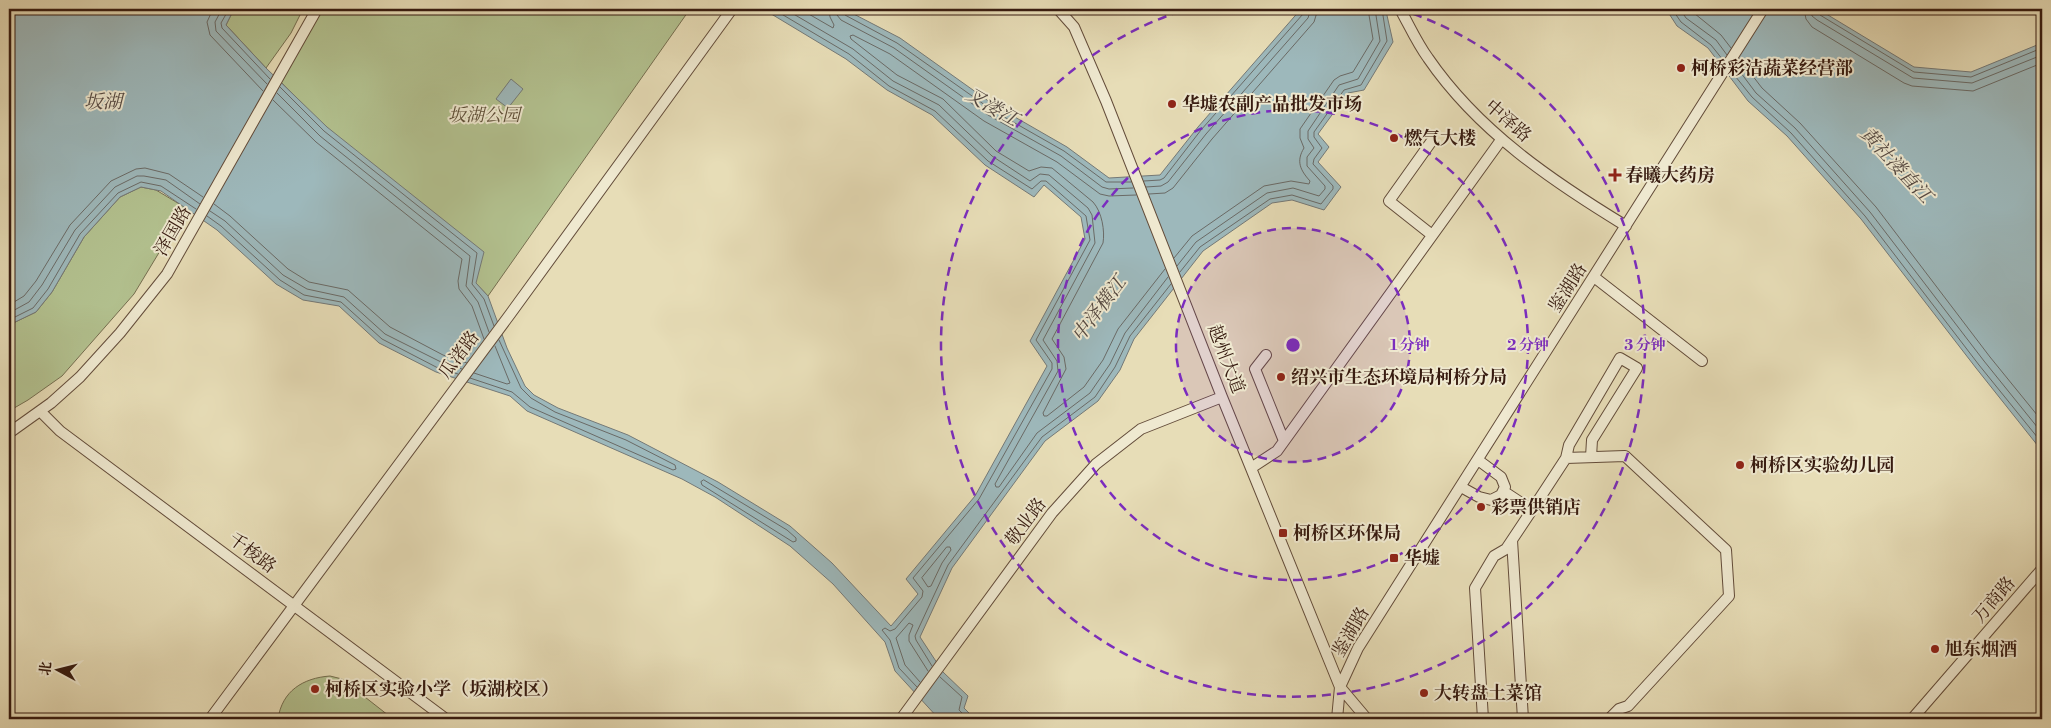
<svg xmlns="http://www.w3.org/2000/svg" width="2051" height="728" font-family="'Libre Bodoni','Noto Serif SC',serif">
  <rect width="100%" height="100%" fill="#e7ddb7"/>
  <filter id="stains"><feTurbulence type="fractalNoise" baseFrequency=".004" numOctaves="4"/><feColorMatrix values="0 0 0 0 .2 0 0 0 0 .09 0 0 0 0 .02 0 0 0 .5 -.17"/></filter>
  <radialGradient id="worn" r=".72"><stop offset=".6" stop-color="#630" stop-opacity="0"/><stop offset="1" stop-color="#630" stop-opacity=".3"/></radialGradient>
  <path fill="#b3c290" stroke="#756e50" d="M234 9H303L291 33 266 68 226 25Z
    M323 9H690L488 296 280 81Z
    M141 187 156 190 186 208 134 294 62 376 28 400 9 411V325L36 312 52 292 84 237 120 197Z
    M330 676 342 679 393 719H278C282 691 303 678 330 676Z"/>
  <path fill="#9db8bb" stroke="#747977" d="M9 9H234L226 25 266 68 327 127 484 252 476 283 488 296 507 348 525 386 534 395 558 408 628 435 718 482 790 526 832 563 891 626 918 594 906 579 975 496 1047 366 1030 341 1085 239 1081 217 1044 185 1034 197 985 165 932 115 887 90 846 59 763 9H844L900 38 994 105 1067 147 1109 178 1160 175 1198 127 1301 9H1388L1386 11 1393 42 1364 90 1348 93 1318 134 1329 147 1318 162 1341 187 1324 210 1292 200 1272 203 1203 251 1134 339 1120 370 1098 401 1045 441 952 568 920 637 943 672 968 696 964 708 975 719H939L895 671 885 642 833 584 790 546 715 497 682 479 527 411 510 396 436 372 379 343 339 306 303 300 276 284 217 230 161 191 141 187 120 197 84 237 52 292 36 312 9 325Z
    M1666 9H1818L1914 67 1971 72 2042 43V451L1976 368 1861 219 1787 136 1748 101 1708 48 1677 26Z
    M511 79 523 89 508 108 496 99Z"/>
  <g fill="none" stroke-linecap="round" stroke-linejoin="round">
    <path stroke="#6a6a66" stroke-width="1" d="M213 9 207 22 210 35 263 91
      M222 9 215 22 216 31 267 84
      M229 9 221 23 222 28 270 79
      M773 9 849 54 889 86 935 111 988 161 1032 189 1041 181H1046L1086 216 1090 240 1036 340 1052 363V369L979 499 913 578 923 591 922 597 895 629 890 631 885 628 882 630 890 640 899 668 917 687
      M785 9 853 49 893 81 939 105 992 156 1030 181 1040 174 1049 175 1088 208 1092 215 1095 243 1043 340 1057 361 1058 371 995 484 996 487H999L1037 433 1090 393 1110 364 1125 333 1168 277
      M800 9 833 28 834 25 830 17 829 9
      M836 9 837 15 841 20 894 48 988 115 1061 156 1102 187 1109 189 1133 188
      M843 9 845 15 897 43 992 110 1064 151 1106 182H1131
      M1672 9 1681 22 1711 45 1723 60
      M1680 9 1686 18 1716 40 1727 55
      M1689 9 1721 35 1731 48
      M1804 9 1806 19 1812 27 1904 83 1912 86 1973 91 2042 63
      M1811 9 1812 16 1817 20 1913 78 1972 83 2042 55
      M1817 9 1820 15 1914 72 1971 77 2042 48
      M1739 58 1762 88 1800 123 1876 207 1990 357 2042 421
      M1735 65 1756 93 1795 128 1870 212 1984 361 2042 433
      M1731 71 1752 97 1791 133 1865 216 1979 365 2042 443
      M280 87 324 131 477 253 472 284 484 299 494 326
      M277 93 320 136 470 256 466 286 478 302 489 332
      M273 100 316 142 462 259 458 281 459 289 472 306 484 339
      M1144 181 1160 180 1164 178 1201 130 1303 14 1305 9
      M1146 187 1161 186 1168 182 1206 134 1308 18 1311 9
      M1149 194 1165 193 1173 188 1212 139 1314 22 1318 9
      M1136 195 1109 196 1100 194 1057 162 984 121 890 54 853 35 850 36 851 39 897 75 943 99 996 151 1029 171 1041 167 1052 168 1093 202C1102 212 1105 231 1103 243L1052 339 1064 357 1066 369 1043 413 1044 416H1047L1084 387 1103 360 1118 329 1165 269
      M214 204 230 216 288 269 309 282 348 290 390 327 443 355 467 363
      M210 211 225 221 283 275 307 289 344 297 385 334 441 362 462 369
      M207 216 221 226 280 280 304 295 341 302 382 339 438 368 458 374
      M1174 258 1192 236 1264 186 1291 181 1309 184 1310 181C1300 170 1296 161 1304 148L1300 138V129L1334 80 1340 76 1353 72 1373 39 1368 9
      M1177 266 1196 242 1267 193 1293 188 1319 196 1325 189V186L1307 166V157L1314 148 1308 139V131L1339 85 1358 79 1380 41 1375 9
      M1180 272 1200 247 1270 199 1292 195 1321 204 1333 189V186L1313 164 1314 159 1322 148 1314 137V132L1344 90 1361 85 1387 41 1382 9
      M9 305 24 296 36 281 70 225 111 181 136 169 145 168 169 174 203 197
      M9 313 29 302 42 285 75 230 115 187 137 176H144L166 180 200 204
      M9 320 33 308 48 289 80 234 118 193 141 182 161 186 196 209
      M474 373 507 384 510 383 495 346
      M470 378 512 392 530 407 673 470 676 469 675 465 626 440 555 412 531 398 521 388 499 340
      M704 480 787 530 796 538V541L793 542 702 485 701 482Z
      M947 547H950L951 550 942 563 931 586 928 587 922 578Z
      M932 666 916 640 915 636 948 565 1042 437 1095 397 1115 367 1130 336 1171 284
      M940 677 962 697 959 710 968 719
      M920 682 905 665 896 638 909 623 913 625 909 635V641L928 671"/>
    <defs>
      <path id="minor" d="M1058 9 1074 27 1106 101 1222 397 1340 687 1367 719
        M1400 9C1409 25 1417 43 1428 58 1478 131 1552 181 1626 226
        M1431 142 1389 201 1432 235
        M1594 277 1702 361
        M1266 355 1255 369 1284 441
        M40 411 60 431 446 719
        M9 433 51 403 80 377 120 333 167 274 317 9
        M1566 458 1569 445 1620 358 1637 368 1592 440 1591 457
        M1251 468 1277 451 1501 140
        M1461 487 1479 497 1491 500 1501 495 1505 487 1501 477 1478 460
        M1503 491 1532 510 1566 458 1625 456 1726 550 1729 596 1628 706 1619 709 1609 719
        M1512 540 1523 719
        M210 719 511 313 732 9
        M901 719 1052 513 1096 464 1141 429 1222 397
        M1337 719 1340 687 1358 648 1763 9
        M1483 719 1475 588 1494 556 1506 549 1532 510
        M1912 719 2042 569"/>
    </defs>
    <use href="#minor" stroke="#634c3a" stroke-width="12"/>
    <use href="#minor" stroke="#efe9d0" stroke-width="10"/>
  </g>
  <circle cx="1293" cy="345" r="117" fill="#7b2cbf" fill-opacity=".12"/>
  <g fill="none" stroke="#7b2cbf" stroke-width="2.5" stroke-dasharray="9 6">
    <circle cx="1293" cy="345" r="117"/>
    <circle cx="1293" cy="345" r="235"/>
    <path d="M1399 9A352 352 0 1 1 1187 9"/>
  </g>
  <g fill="#8f2418" stroke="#efe9d0" stroke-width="2">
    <circle cx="1681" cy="68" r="5"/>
    <circle cx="1172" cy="104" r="5"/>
    <circle cx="1394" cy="138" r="5"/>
    <path d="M1612.5 167.5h5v5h5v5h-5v5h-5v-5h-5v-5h5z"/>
    <circle cx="1281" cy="377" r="5"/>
    <circle cx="1740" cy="465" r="5"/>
    <circle cx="1481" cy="507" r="5"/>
    <rect x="1278" y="528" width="10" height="10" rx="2.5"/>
    <rect x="1389" y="553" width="10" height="10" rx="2.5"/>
    <circle cx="1935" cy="649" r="5"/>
    <circle cx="315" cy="689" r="5"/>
    <circle cx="1424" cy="693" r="5"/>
  </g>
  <g text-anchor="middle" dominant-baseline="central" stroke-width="4" stroke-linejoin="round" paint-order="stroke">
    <g font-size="18" font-weight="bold" fill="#371b10" stroke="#efe9d0" text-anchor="start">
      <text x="1691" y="68">柯桥彩洁蔬菜经营部</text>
      <text x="1182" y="104">华墟农副产品批发市场</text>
      <text x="1404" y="138">燃气大楼</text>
      <text x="1625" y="175">春曦大药房</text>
      <text x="1291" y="377">绍兴市生态环境局柯桥分局</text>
      <text x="1750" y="465">柯桥区实验幼儿园</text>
      <text x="1491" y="507">彩票供销店</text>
      <text x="1293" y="533">柯桥区环保局</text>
      <text x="1404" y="558">华墟</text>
      <text x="1945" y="649">旭东烟酒</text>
      <text x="325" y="689">柯桥区实验小学（坂湖校区）</text>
      <text x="1434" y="693">大转盘土菜馆</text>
    </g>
    <g font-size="18" font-style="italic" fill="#5c4d36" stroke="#efe9d0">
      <text x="484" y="115">坂湖公园</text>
    </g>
    <g font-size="18" fill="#371b10" stroke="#efe9d0">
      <text transform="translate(1508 121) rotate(41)">中泽路</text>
      <text transform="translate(173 231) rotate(-60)">泽国路</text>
      <text transform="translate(1568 288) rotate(-58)">鉴湖路</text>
      <text transform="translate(459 355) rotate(-53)">瓜渚路</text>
      <text transform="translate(1226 359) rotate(69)">越州大道</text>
      <text transform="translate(1026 522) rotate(-53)">敬业路</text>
      <text transform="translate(252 553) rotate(37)">千梭路</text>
      <text transform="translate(1994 600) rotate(-49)">万商路</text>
      <text transform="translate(1351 632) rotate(-60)">鉴湖路</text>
    </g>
    <g font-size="19" font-style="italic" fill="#564a43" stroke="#efe9d0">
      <text x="103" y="102">坂湖</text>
      <text transform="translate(992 107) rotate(30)">叉溇江</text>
      <text transform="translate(1896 165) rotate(47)">黄社溇直江</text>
      <text transform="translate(1099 309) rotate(-53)">中泽横江</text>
    </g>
  </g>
  <circle cx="1293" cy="345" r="8" fill="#7b2cbf" stroke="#efe9d0" stroke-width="2.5"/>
  <g font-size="15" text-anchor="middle" font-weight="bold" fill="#7b2cbf" stroke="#efe9d0" stroke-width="4" stroke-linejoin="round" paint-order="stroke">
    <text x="1410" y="350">1 分钟</text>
    <text x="1528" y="350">2 分钟</text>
    <text x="1645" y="350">3 分钟</text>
  </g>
  <rect width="2051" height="728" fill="none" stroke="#e7ddb7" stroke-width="30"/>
  <rect x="10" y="10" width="2031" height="708" fill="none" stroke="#371b10" stroke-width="2.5"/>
  <rect x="15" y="15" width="2021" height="698" fill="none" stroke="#371b10"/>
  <g transform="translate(58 670) rotate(277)" stroke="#efe9d0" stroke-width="4" paint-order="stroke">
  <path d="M0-4L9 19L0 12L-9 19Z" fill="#371b10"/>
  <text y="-8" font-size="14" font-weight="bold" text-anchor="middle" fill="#371b10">北</text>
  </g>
  <rect width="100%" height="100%" filter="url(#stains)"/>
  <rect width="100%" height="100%" fill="url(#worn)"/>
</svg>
